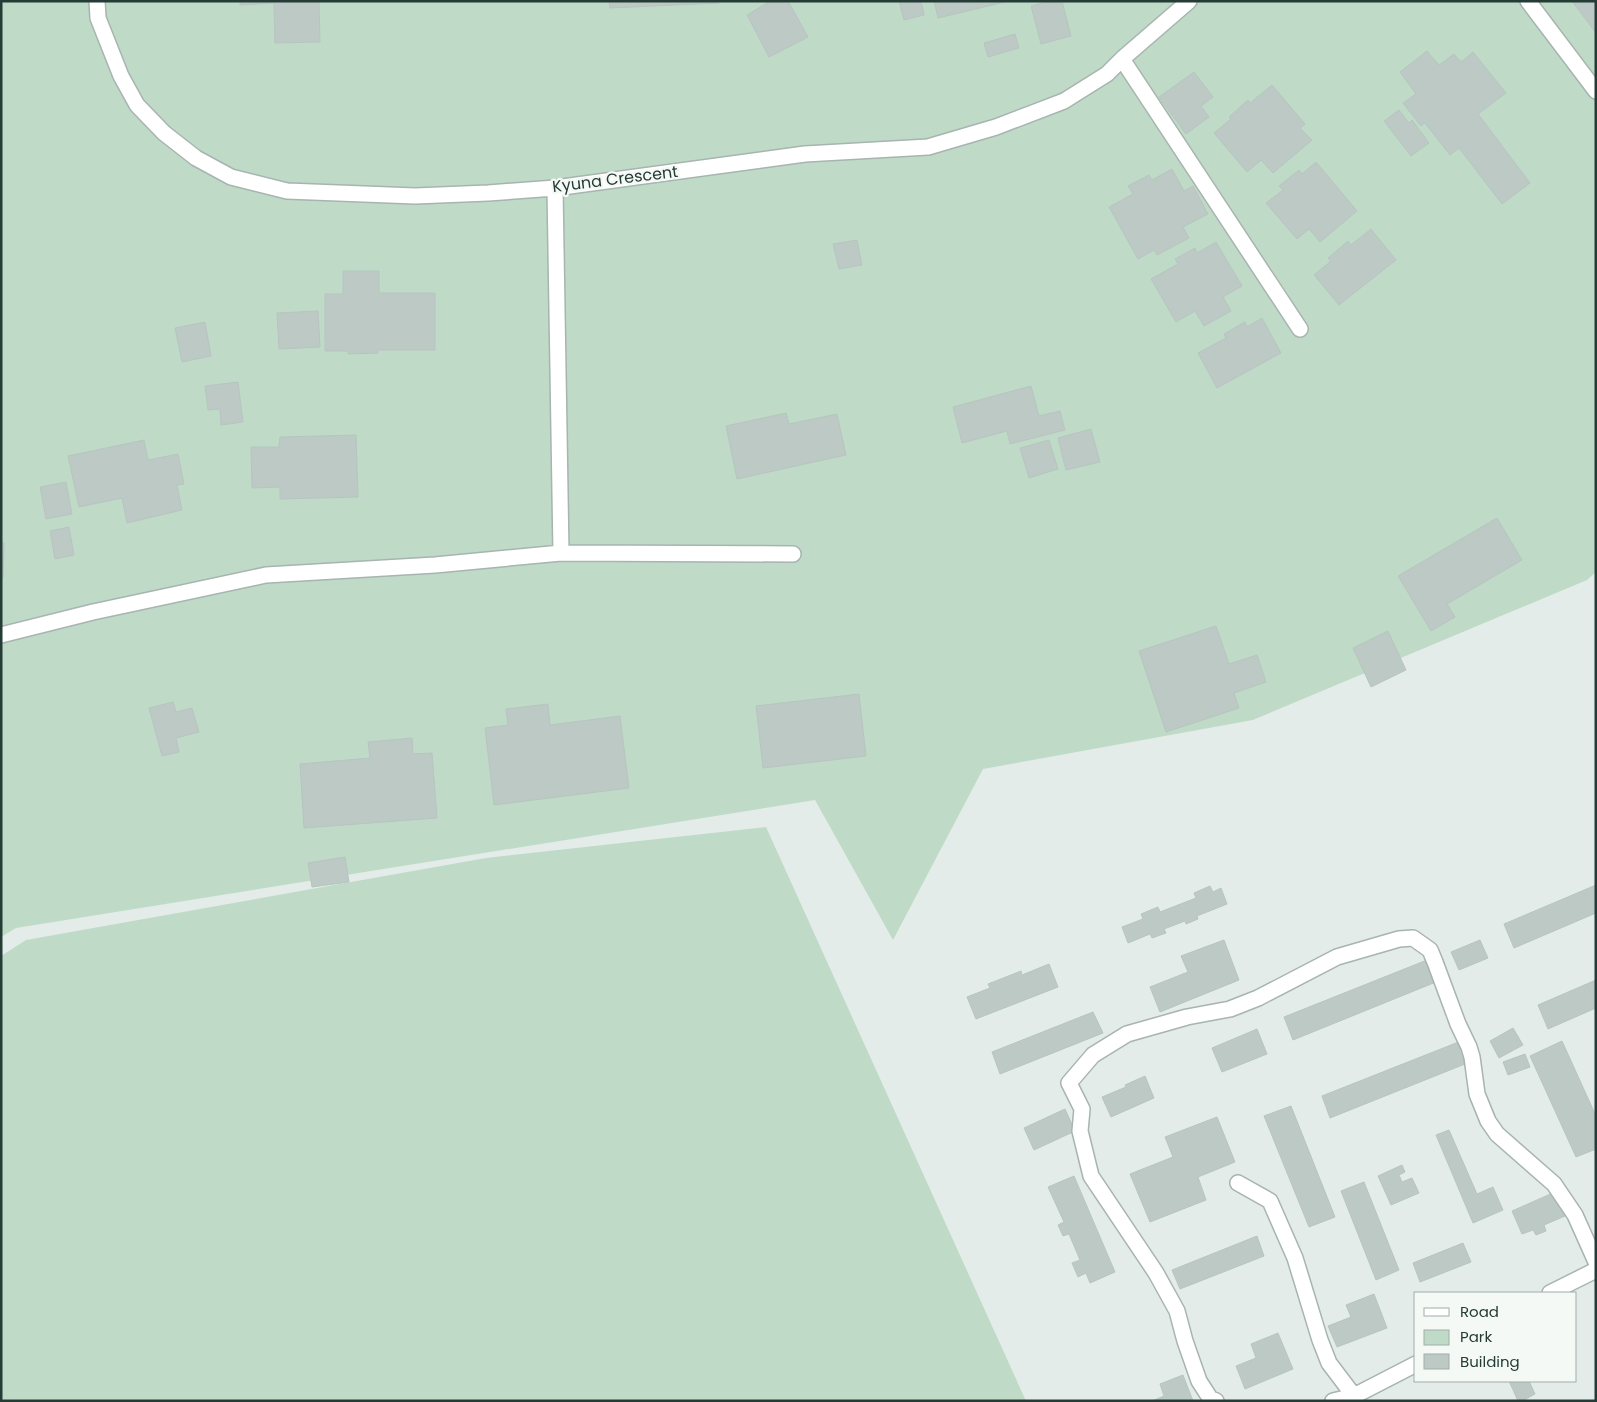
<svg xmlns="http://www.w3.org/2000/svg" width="1597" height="1402" font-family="Poppins,sans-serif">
  <rect width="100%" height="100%" fill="#e4ece9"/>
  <path fill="#bfdbc7" d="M1 1H1596V572L1587 580 1253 720 983 769 893 940 815 800 16 928 1 937Z
    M766 827 1026 1401H1V956L26 940 486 858Z"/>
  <path fill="#bcc9c5" stroke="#b7c5c0" d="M240 1H319L320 42 275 43 274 3 240 5Z
    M609 1H719V3L610 8Z
    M766 1H788L808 37 769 57 747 15 767 3Z
    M899 1H921L924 15 904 20Z
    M934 1H1009L938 18Z
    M1050 1H1062L1071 36 1041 44 1031 6Z
    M1572 1H1596V33Z
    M1015 34 1019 48 988 57 984 43Z
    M1427 51 1439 65 1454 54 1461 62 1473 52 1506 93 1478 114 1530 183 1502 204 1459 148 1450 155 1425 123 1421 126 1403 103 1416 94 1400 72Z
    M1194 72 1213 97 1201 106 1209 117 1186 134 1159 97Z
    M1272 85 1305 124 1300 128 1312 140 1273 173 1261 160 1247 172 1214 133 1231 119 1229 117 1248 100 1250 103Z
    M1399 110 1409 123 1412 120 1429 143 1411 156 1384 121Z
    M1316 162 1357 211 1320 242 1309 229 1297 239 1266 203 1283 190 1279 186 1299 170 1302 174Z
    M1172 169 1184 191 1193 186 1208 214 1183 227 1189 238 1157 255 1154 250 1138 259 1109 207 1133 194 1128 186 1149 175 1152 180Z
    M1371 229 1396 260 1339 305 1314 275 1331 261 1328 258 1348 241 1351 245Z
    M857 240 862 265 839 269 833 244Z
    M1216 242 1242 286 1223 297 1231 311 1204 326 1195 311 1176 322 1151 279 1178 264 1175 259 1195 248 1197 253Z
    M343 271H379V293H435V350H378V353L348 354V351H325V294H343Z
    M318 311 320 347 279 349 277 313Z
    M1262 318 1281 353 1217 388 1198 353 1226 338 1224 334 1245 322 1247 327Z
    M205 322 211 356 182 362 175 328Z
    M238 382 243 422 221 425 220 409 208 410 205 386Z
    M1031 386 1039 416 1060 411 1065 430 1010 444 1007 431 962 443 953 407Z
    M786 413 789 424 837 414 846 455 737 479 726 426Z
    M1091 429 1100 462 1066 470 1058 438Z
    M356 435 358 497 280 499V487L252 488 251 447H279L280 437Z
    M144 440 148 460 178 454 184 484 177 485 182 510 127 523 122 498 79 507 68 456Z
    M1049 440 1058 469 1029 478 1020 448Z
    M66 482 72 514 46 519 40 487Z
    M1497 518 1522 560 1447 604 1455 617 1431 631 1398 576Z
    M69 527 74 555 55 559 50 531Z
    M1 543H4L3 578H1Z
    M1216 626 1229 664 1257 655 1266 682 1234 693 1239 708 1166 732 1139 651Z
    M1388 631 1406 670 1371 687 1353 648Z
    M859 694 866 756 763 768 756 706Z
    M173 702 176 712 192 708 199 732 176 738 179 752 162 756 149 708Z
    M548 704 550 725 620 716 629 788 494 805 485 728 508 725 506 709Z
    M412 738 413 754 432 753 437 818 304 828 300 764 370 758 368 742Z
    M345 857 349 882 312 887 308 863Z
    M1596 885V913L1514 948 1504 924Z
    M1210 886 1213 892 1221 888 1227 904 1197 916 1198 919 1186 924 1185 921 1164 929 1166 933 1152 938 1150 934 1128 943 1122 927 1143 919 1141 914 1158 907 1160 912 1196 898 1194 893Z
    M1224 940 1239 980 1160 1012 1150 987 1188 972 1181 956Z
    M1480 940 1488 958 1459 970 1451 952Z
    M1427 960 1436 982 1293 1040 1284 1017Z
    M1049 964 1058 987 976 1019 967 997 990 988 988 984 1021 971 1022 975Z
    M1596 980V1008L1548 1029 1538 1005Z
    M1093 1012 1103 1033 1000 1074 992 1052Z
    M1513 1028 1523 1045 1499 1058 1490 1041Z
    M1257 1029 1267 1054 1222 1072 1212 1048Z
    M1461 1041 1470 1062 1330 1118 1322 1096Z
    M1562 1041 1596 1116V1149L1576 1157 1530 1056Z
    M1525 1054 1530 1067 1508 1075 1503 1062Z
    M1145 1076 1154 1098 1111 1117 1102 1097 1126 1087 1125 1085Z
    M1291 1106 1335 1217 1309 1227 1264 1116Z
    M1065 1109 1075 1131 1034 1150 1024 1128Z
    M1217 1117 1235 1162 1198 1177 1206 1200 1150 1222 1130 1174 1173 1157 1165 1137Z
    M1449 1130 1477 1194 1493 1187 1503 1210 1473 1223 1436 1135Z
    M1402 1165 1405 1172 1399 1175 1402 1182 1412 1178 1419 1193 1391 1205 1378 1176Z
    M1074 1176 1115 1272 1090 1283 1086 1273 1078 1277 1072 1263 1080 1260 1069 1234 1063 1236 1058 1225 1064 1222 1048 1187Z
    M1364 1182 1399 1270 1376 1280 1341 1191Z
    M1555 1192 1565 1216 1544 1225 1546 1231 1536 1235 1533 1230 1522 1234 1512 1211Z
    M1257 1236 1264 1256 1180 1289 1172 1270Z
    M1463 1243 1471 1262 1420 1282 1413 1263Z
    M1374 1294 1387 1328 1337 1347 1328 1326 1351 1317 1346 1305Z
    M1278 1333 1293 1369 1245 1389 1236 1366 1256 1358 1251 1344Z
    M1183 1375 1193 1401H1152L1164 1396 1160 1384Z
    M1509 1381H1529L1535 1394 1522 1401H1518Z"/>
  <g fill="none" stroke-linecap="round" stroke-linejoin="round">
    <defs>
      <path id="minor" d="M97 1 98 18 121 76 137 105 164 133 196 158 231 177 287 191 415 196 488 193 555 188 805 154 928 147 996 127 1064 101 1107 74 1122 59 1189 1
        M1528 1 1596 91
        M1122 59 1300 329
        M555 188 561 553
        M1 635 93 612 266 575 435 565 561 553 793 554
        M1238 1183 1270 1201 1295 1258 1320 1340 1329 1363 1354 1396
        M1550 1293 1596 1270
        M1216 1401 1210 1398 1199 1381 1185 1341 1177 1311 1156 1273 1091 1176 1080 1131 1082 1109 1069 1083 1093 1055 1127 1034 1187 1017 1230 1009 1258 998 1337 957 1399 939 1413 938 1430 950 1435 962 1458 1024 1469 1047 1472 1057 1477 1094 1488 1121 1497 1134 1554 1184 1575 1215 1596 1262
        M1333 1401 1354 1396 1416 1364"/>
    </defs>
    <use href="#minor" stroke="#a7b4b0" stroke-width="18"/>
    <use href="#minor" stroke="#fff" stroke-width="15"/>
  </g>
  <g text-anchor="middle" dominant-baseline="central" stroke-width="4.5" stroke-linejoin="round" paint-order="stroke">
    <g font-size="16" fill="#253c36" stroke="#f4f9f6">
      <text transform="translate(615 179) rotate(-7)">Kyuna Crescent</text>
    </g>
  </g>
  <rect width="1597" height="1402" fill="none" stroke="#253c36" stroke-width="5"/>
  <rect x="1414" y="1292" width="162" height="90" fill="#f4f9f6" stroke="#a1ada9"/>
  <rect x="1424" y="1308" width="25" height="8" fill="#ffffff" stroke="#a1ada9"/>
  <text x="1460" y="1317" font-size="15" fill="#253c36">Road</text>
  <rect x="1424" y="1330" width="25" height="15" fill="#bfdbc7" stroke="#a1ada9"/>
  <text x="1460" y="1342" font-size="15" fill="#253c36">Park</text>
  <rect x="1424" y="1354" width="25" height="15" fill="#bcc9c5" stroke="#a1ada9"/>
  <text x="1460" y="1367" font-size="15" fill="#253c36">Building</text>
</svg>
